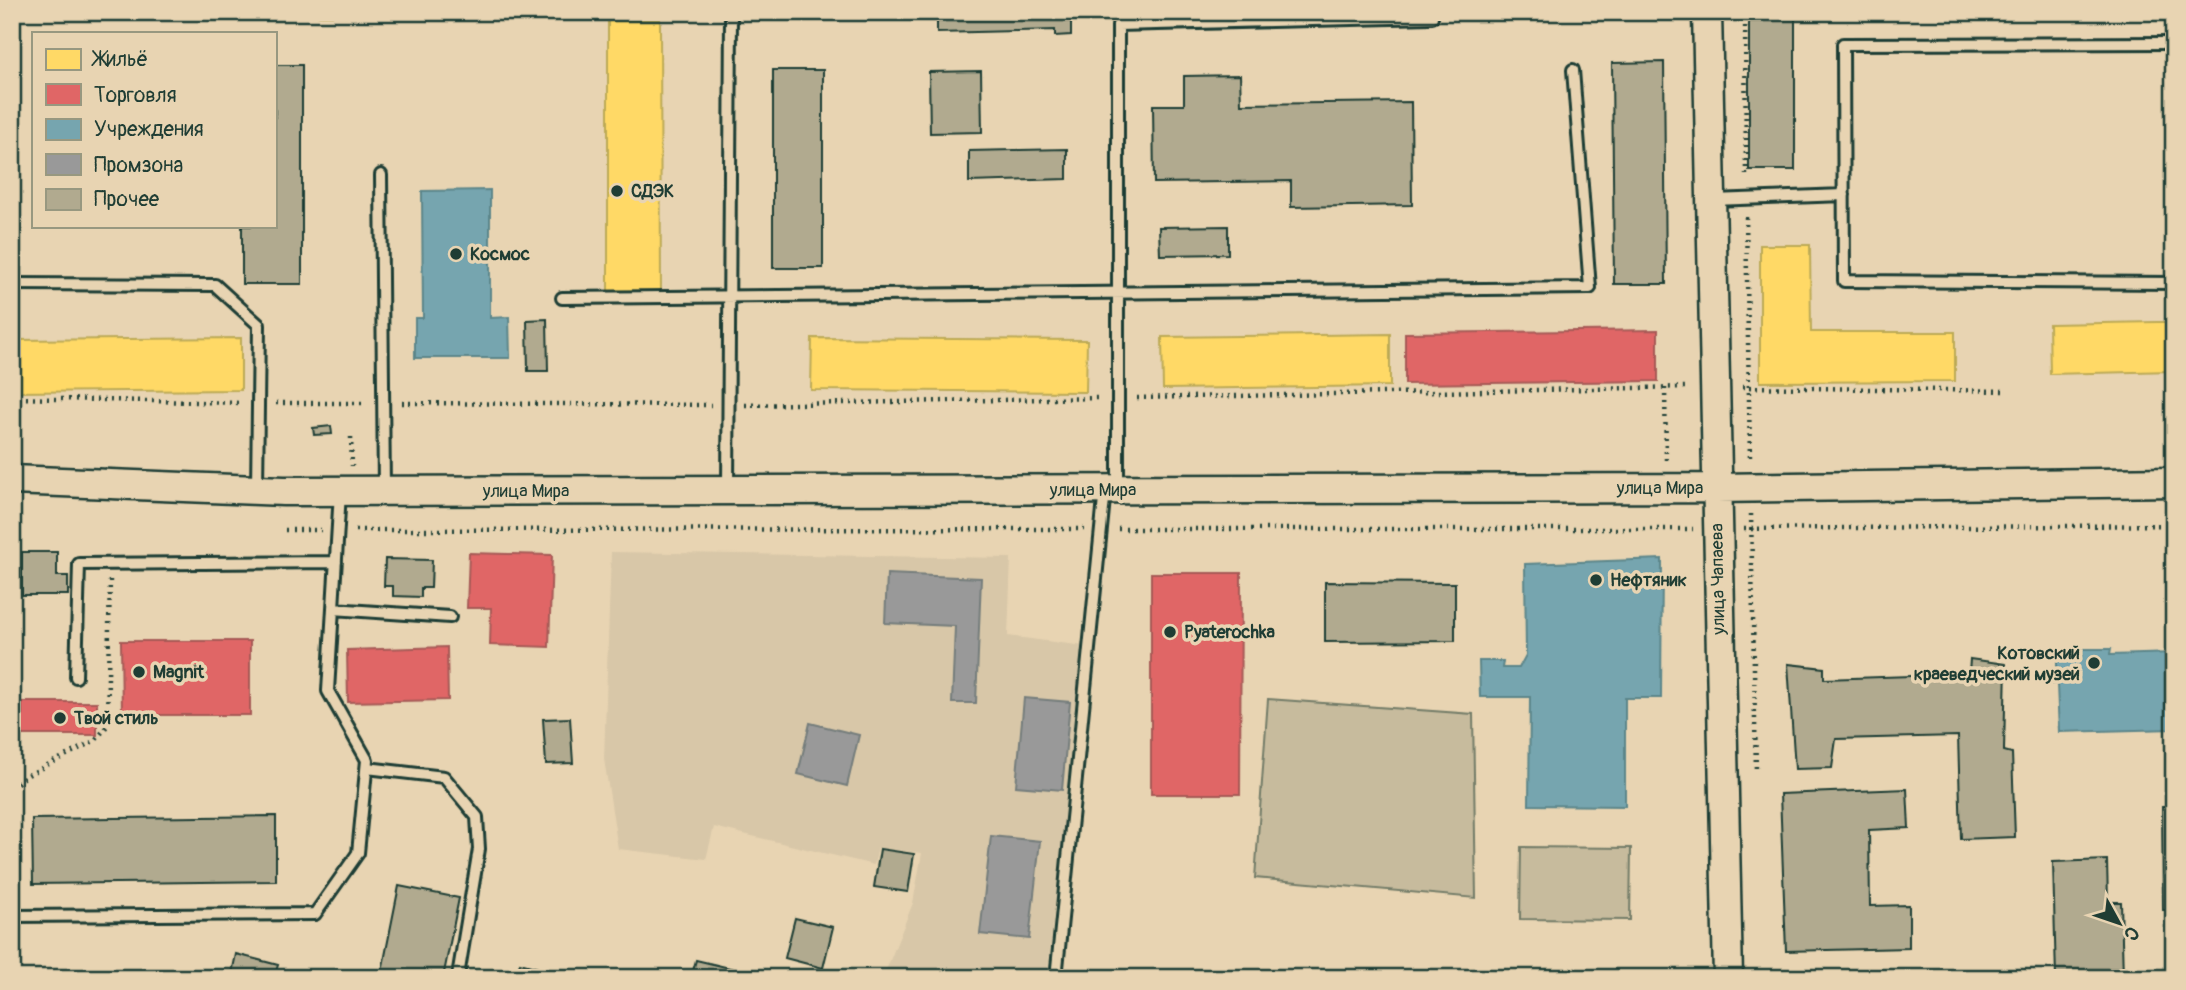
<svg xmlns="http://www.w3.org/2000/svg" width="2186" height="990" font-family="Pangolin,sans-serif">
  <rect width="100%" height="100%" fill="#e8d4b2"/>
  <filter id="ink" filterUnits="userSpaceOnUse"><feTurbulence type="fractalNoise" baseFrequency=".0143" numOctaves="2"/><feDisplacementMap in="SourceGraphic" scale="14" xChannelSelector="R" yChannelSelector="G"/><feConvolveMatrix kernelMatrix="1 2 1 2 8 2 1 2 1" color-interpolation-filters="sRGB"/></filter>
  <g filter="url(#ink)">
    <path fill="#d8c7a8" d="M611 552 1011 558 1008 636 1084 646 1047 978H886L885 973 913 903 922 853 878 848 874 865 714 827 706 859 618 849 604 759Z"/>
    <path fill="#c7bb9d" stroke="#737c68" stroke-width="2" d="M1268 699 1473 714 1476 898 1255 878Z
      M1521 847 1631 848 1630 920 1520 919Z"/>
    <path fill="#ffd966" stroke="#bcaa57" stroke-width="2" d="M304 12H580V16L304 15Z
      M608 20H660L661 296H608Z
      M1760 245H1810L1811 332H1955V381L1760 382Z
      M2157 322H2174V371L2050 374 2049 324Z
      M1390 334V386L1163 389 1162 337Z
      M241 338V390L12 392V340Z
      M812 338 1087 340 1086 392 811 390Z"/>
    <path fill="#e06666" stroke="#a65a57" stroke-width="2" d="M1658 330V381L1405 384V333Z
      M469 553 552 555 549 647 490 645 491 608H467Z
      M1151 573H1241L1240 794H1151Z
      M121 641H250V715H122Z
      M447 647 448 700 348 702 347 650Z
      M22 702H97V735H22Z"/>
    <path fill="#76a5af" stroke="#5c868a" stroke-width="2" d="M490 190V318L509 317 510 358H415V318H423L422 191Z
      M1662 559 1661 698H1625V806L1529 805 1530 697H1480L1479 661H1503L1502 668H1519L1526 655 1525 564Z
      M2082 649H2111L2110 655 2174 653V729L2059 732 2057 684H2048L2047 671H2057V656L2082 655Z"/>
    <path fill="#999" stroke="#747d7b" stroke-width="2" d="M887 574 981 578 976 703H952L955 626 885 623Z
      M1024 698 1070 702 1062 790 1016 786Z
      M810 723 859 735 847 786 798 774Z
      M991 836 1040 841 1029 939 980 934Z"/>
    <path fill="#b1aa8f" stroke="#1f3d34" stroke-width="2" d="M937 12H1071V35L1055 36V30L937 33Z
      M1749 12H1795V170H1749Z
      M1664 62 1666 284H1614L1612 63Z
      M275 65H302V284H242V226H275Z
      M773 70H823V268H773Z
      M981 71 982 132 930 133 929 72Z
      M1240 75 1241 104 1411 102 1412 205 1291 207V181L1154 183 1153 105H1184V76Z
      M1067 149V179L969 182V151Z
      M1228 226V254L1160 255 1159 227Z
      M547 319 548 371H528L527 320Z
      M331 426 332 434 314 435 313 428Z
      M22 552H57V576H68V595H22Z
      M385 559 432 560 431 588H421V597L393 596V586H384Z
      M1325 582 1455 583V641L1325 642Z
      M1970 659 2006 664 2004 751 2012 753 2015 837 1961 839 1958 736 1836 739 1832 768 1795 769 1788 664 1824 668V679L1969 674Z
      M570 718 573 763 546 764 543 719Z
      M1907 789 1909 828 1869 830 1870 906 1909 905V948L1786 951 1780 794Z
      M2162 807H2174V910H2163Z
      M276 816V881L33 884 32 819Z
      M880 849 914 854 908 892 874 887Z
      M2107 860 2108 902H2121L2123 978H2056L2053 862Z
      M399 886 459 898 443 978H416L382 971Z
      M795 918 833 927 823 968 785 958Z
      M236 954 278 965 274 978H231Z
      M696 960 734 969 732 978H691Z
      M520 963 556 973 554 978H516Z"/>
    <g fill="none" stroke-linecap="round" stroke-linejoin="round">
      <defs>
        <path id="service" d="M2174 43 1843 44 1844 281 2174 283
          M381 175 384 488
          M1713 200 1844 195
          M12 284 215 285 259 325 257 487
          M562 298 1590 288 1573 70
          M1118 487V25L1432 17
          M728 489 731 16
          M333 609 450 617
          M76 677 79 564 336 562
          M367 768 444 777 477 817 479 849 458 976
          M12 916 315 914 358 853 367 760 328 691 340 492
          M1056 978 1105 489"/>
        <path id="tertiary" d="M1707 12 1728 978
          M12 480 284 491 1716 488 2174 482"/>
      </defs>
      <use href="#service" stroke="#1f3d34" stroke-width="16"/>
      <use href="#tertiary" stroke="#1f3d34" stroke-width="33"/>
      <path stroke="#1f3d34" stroke-width="4.5" stroke-dasharray="2 5" stroke-linecap="butt" d="M1745 12 1746 180
        M1746 217 1750 460
        M1742 387 2008 391
        M1665 388 1666 460
        M12 398 242 403
        M1137 398 1688 387
        M276 403H365
        M402 403 711 405
        M745 405 1100 398
        M351 437 352 466
        M1751 514 1756 772
        M1118 529H1693
        M1744 529 2174 525
        M285 530H321
        M355 530 1084 529
        M12 788 26 776 96 740 107 726 110 579"/>
      <use href="#service" stroke="#e8d4b2" stroke-width="10"/>
      <use href="#tertiary" stroke="#e8d4b2" stroke-width="28"/>
    </g>
  </g>
  <g fill="#1f3d34" stroke="#e8d4b2" stroke-width="2.5">
    <circle cx="617" cy="191" r="7"/>
    <circle cx="456" cy="254" r="7"/>
    <circle cx="1596" cy="580" r="7"/>
    <circle cx="1170" cy="632" r="7"/>
    <circle cx="2094" cy="663" r="7"/>
    <circle cx="139" cy="672" r="7"/>
    <circle cx="60" cy="718" r="7"/>
  </g>
  <g text-anchor="middle" dominant-baseline="central" stroke-width="7" stroke-linejoin="round" paint-order="stroke">
    <g font-size="18" font-weight="bold" fill="#1f3d34" stroke="#e8d4b2" text-anchor="start">
      <text x="631" y="191">СДЭК</text>
      <text x="470" y="254">Космос</text>
      <text x="1610" y="580">Нефтяник</text>
      <text x="1184" y="632">Pyaterochka</text>
      <text x="2080" y="653" text-anchor="end">Котовский<tspan x="2080" dy="21">краеведческий музей</tspan></text>
      <text x="153" y="672">Magnit</text>
      <text x="74" y="718">Твой стиль</text>
    </g>
    <g font-size="18" fill="#1f3d34" stroke="#e8d4b2">
      <text x="1660" y="488">улица Мира</text>
      <text x="1093" y="490">улица Мира</text>
      <text x="526" y="491">улица Мира</text>
      <text transform="translate(1718 579) rotate(-91)">улица Чапаева</text>
    </g>
  </g>
  <rect width="2186" height="990" fill="none" stroke="#e8d4b2" stroke-width="42"/>
  <rect x="21" y="21" width="2144" height="948" fill="none" stroke="#1f3d34" stroke-width="2.5" filter="url(#ink)"/>
  <rect x="32" y="32" width="245" height="196" fill="#e8d4b2" stroke="#989880" stroke-width="2"/>
  <rect x="46" y="49" width="35" height="21" fill="#ffd966" stroke="#989880" stroke-width="2"/>
  <text x="94" y="66" font-size="21" fill="#1f3d34">Жильё</text>
  <rect x="46" y="84" width="35" height="21" fill="#e06666" stroke="#989880" stroke-width="2"/>
  <text x="94" y="102" font-size="21" fill="#1f3d34">Торговля</text>
  <rect x="46" y="119" width="35" height="21" fill="#76a5af" stroke="#989880" stroke-width="2"/>
  <text x="94" y="136" font-size="21" fill="#1f3d34">Учреждения</text>
  <rect x="46" y="154" width="35" height="21" fill="#999999" stroke="#989880" stroke-width="2"/>
  <text x="94" y="172" font-size="21" fill="#1f3d34">Промзона</text>
  <rect x="46" y="189" width="35" height="21" fill="#b1aa8f" stroke="#989880" stroke-width="2"/>
  <text x="94" y="206" font-size="21" fill="#1f3d34">Прочее</text>
  <g transform="translate(2119 923) rotate(130)" stroke="#e8d4b2" stroke-width="5" paint-order="stroke">
  <path d="M0-5L12 26L0 18L-12 26Z" fill="#1f3d34"/>
  <text y="-10" font-size="19" font-weight="bold" text-anchor="middle" fill="#1f3d34">С</text>
  </g>
</svg>
